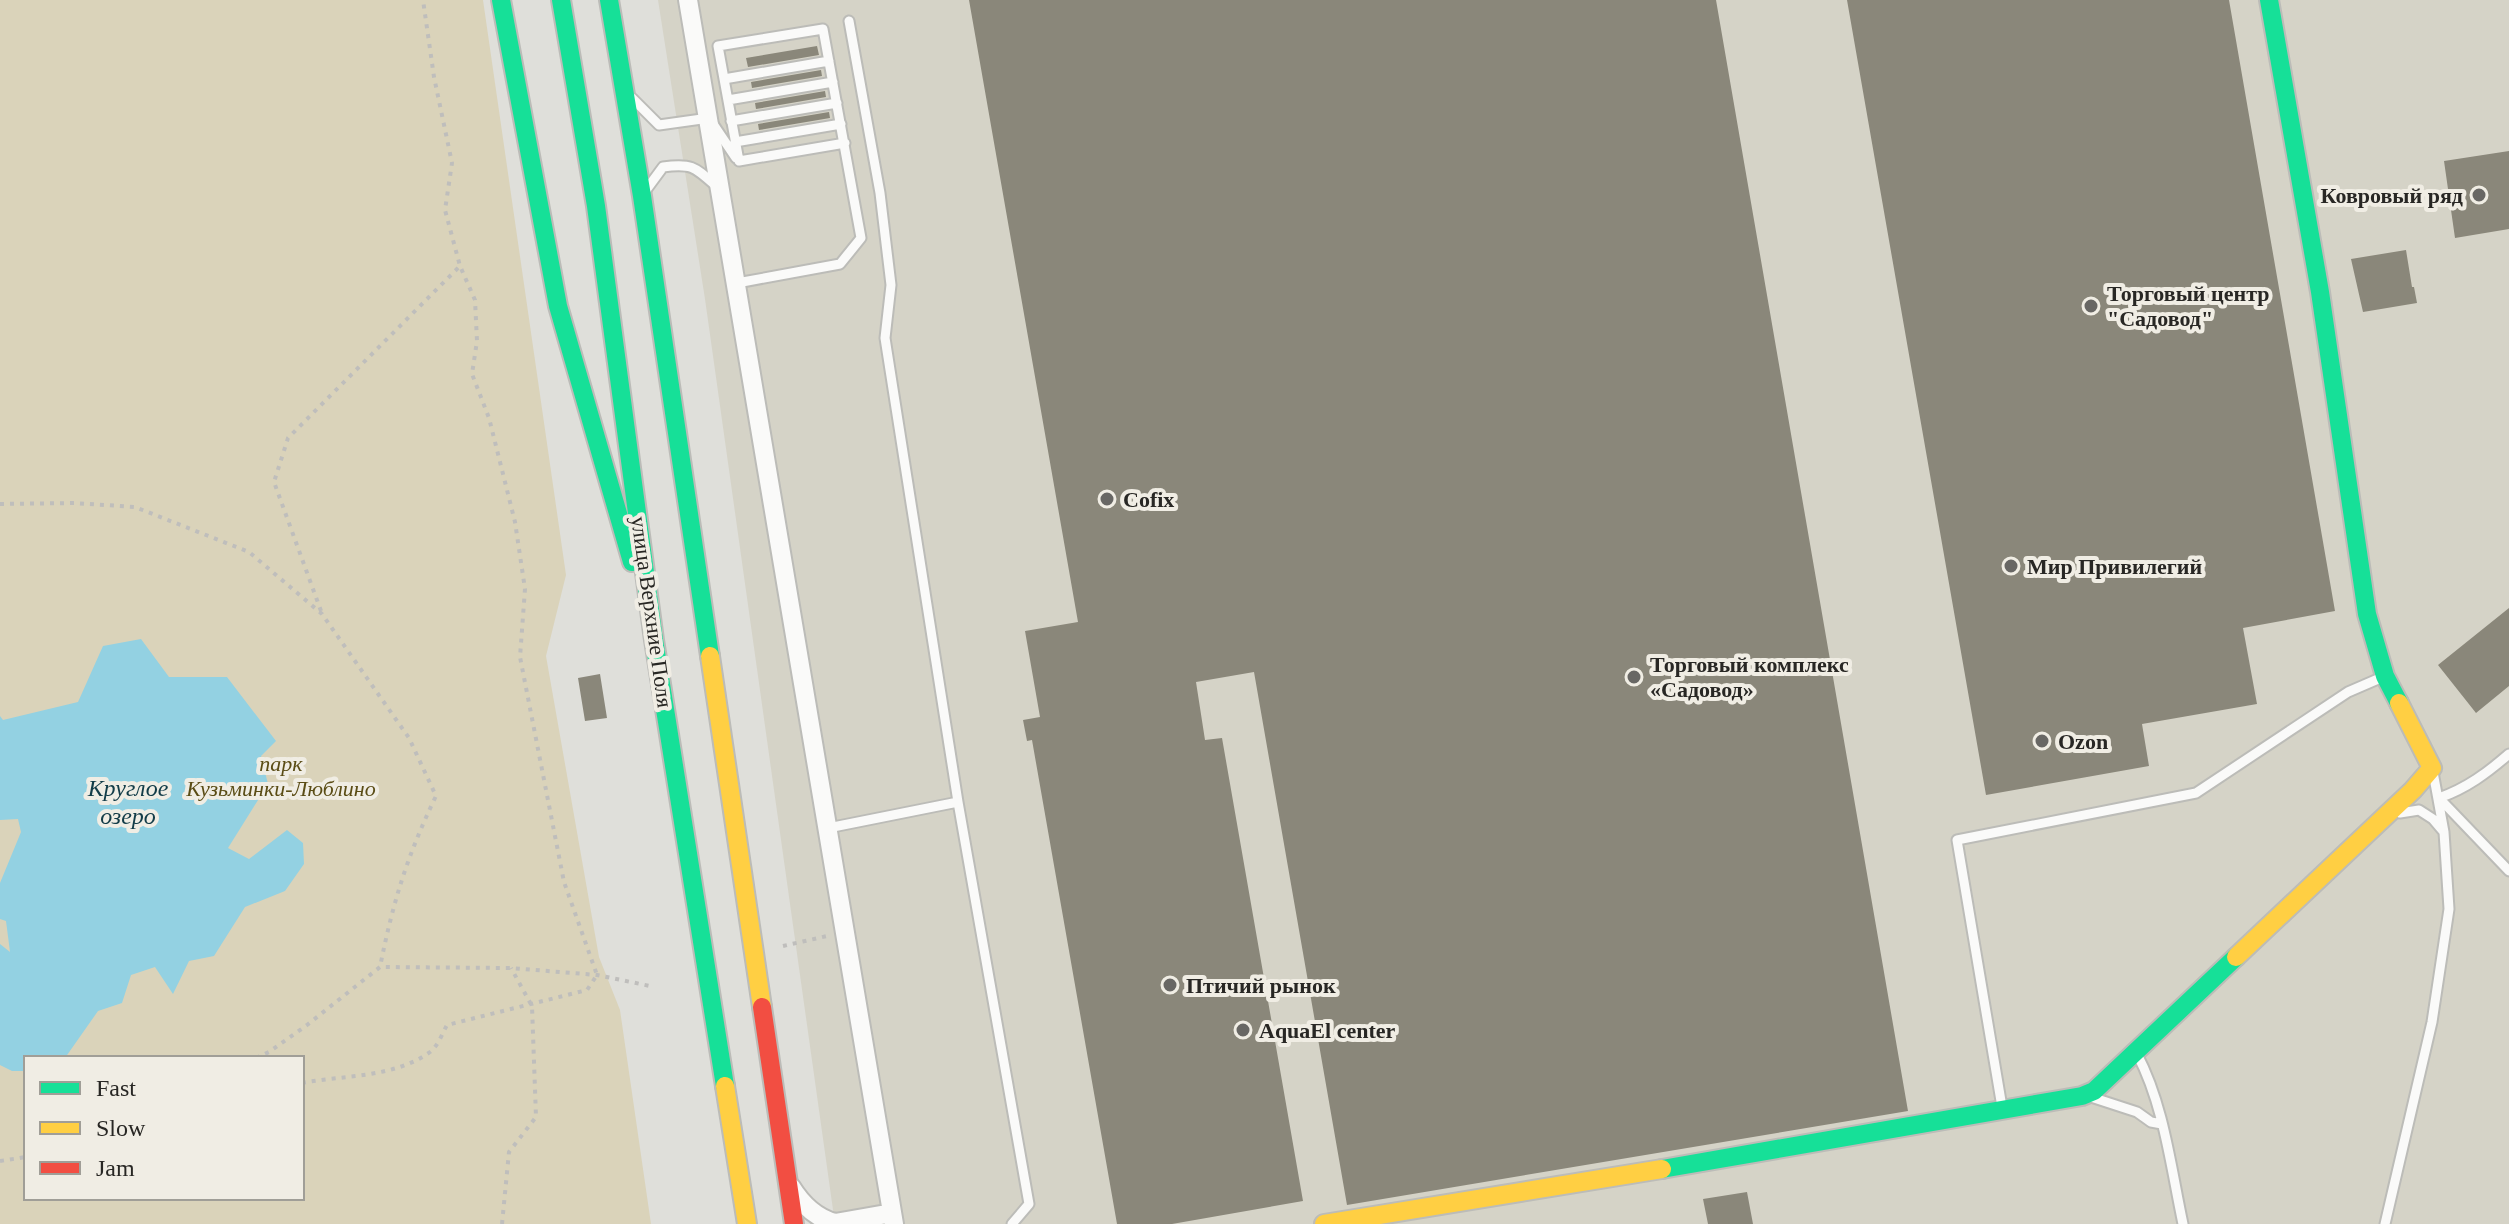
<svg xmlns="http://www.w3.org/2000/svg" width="2509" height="1224" font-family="Georgia,serif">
  <rect width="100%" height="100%" fill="#dfdfda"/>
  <path fill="#d5d3c7" d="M658 0H2509V1224H835L705 299Z"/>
  <path fill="#dad3ba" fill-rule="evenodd" d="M0 0H483L566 575 546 656 599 957 620 1010 651 1224H0ZM26 1058H302V1198H26Z"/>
  <path fill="#93d1e2" d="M141 639 169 677H227L276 741 261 756 268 784 228 848 249 859 287 830 303 843 304 864 285 891 245 907 214 956 189 961 173 994 155 967 131 975 122 1003 98 1011 65 1058H26V1071H12L0 1065V944L10 952 6 921 0 919V883L21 832 18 819 0 820V716L3 720 78 702 103 646Z"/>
  <path fill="#8a877a" d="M969 0H1716L1908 1111 1347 1205 1254 672 1196 682 1205 740 1222 738 1303 1201 1172 1224H1117L1032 740 1027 741 1023 720 1040 717 1025 631 1078 622Z
    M1847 0H2229L2335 611 2243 628 2257 704 2142 724 2149 766 1986 795Z
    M817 46 819 55 748 67 746 58Z
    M821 70 822 76 752 88 751 82Z
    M825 91 826 97 756 109 755 103Z
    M829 112 830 118 759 130 758 124Z
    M2509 151V229L2455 238 2444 161Z
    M2406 250 2412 287H2414L2417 303 2363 312 2351 259Z
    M2509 608V686L2476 713 2438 665Z
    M600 674 607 718 585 721 578 678Z
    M1747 1192 1753 1224H1708L1703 1199Z"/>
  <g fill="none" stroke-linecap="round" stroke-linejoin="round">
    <defs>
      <path id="lane" d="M849 21 880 193 891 285 885 338 958 802 1029 1204 1012 1224
        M724 79 829 61
        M632 98 659 125 709 118 736 158
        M728 100 833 82
        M731 121 837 103
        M735 142 841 124
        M739 161 845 143
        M646 190 663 167C692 163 695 167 716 186
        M737 283 840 264 861 238 823 29 718 46 739 161
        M2439 798 2509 871
        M2439 798C2467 788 2487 773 2509 754
        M2400 813 2419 810 2433 819 2444 832
        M828 828 958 802
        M2137 1054C2164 1105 2171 1168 2183 1224
        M2091 1097 2137 1112 2151 1122 2162 1124
        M2002 1107 1957 840 2196 793 2348 692 2385 676
        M2385 1224 2432 1022 2449 909 2444 832 2433 772"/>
      <path id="street" d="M688 0 894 1224
        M791 1187C801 1203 816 1218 835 1223L892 1213"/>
      <path id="fast" d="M501 0 558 306 632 562
        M561 0 596 206 654 640 725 1086
        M609 0 642 196 710 656
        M2269 0 2320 292 2367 614 2385 676 2399 703
        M1662 1169 2082 1096 2094 1091 2236 957"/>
      <path id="slow" d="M710 656 762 1007
        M2236 957 2413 790 2432 768 2399 703
        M725 1086 747 1224
        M1324 1224 1662 1169"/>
      <path id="jam" d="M762 1007 794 1224"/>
    </defs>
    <use href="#lane" stroke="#bcbcb8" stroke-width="13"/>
    <use href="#street" stroke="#bcbcb8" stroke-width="22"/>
    <use href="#fast" stroke="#bcbcb8" stroke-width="22"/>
    <use href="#slow" stroke="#bcbcb8" stroke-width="22"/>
    <use href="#jam" stroke="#bcbcb8" stroke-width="22"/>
    <path stroke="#bfbebc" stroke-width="4" stroke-dasharray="4 6" stroke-linecap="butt" d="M0 504 74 503 135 507 249 552 322 614 409 738 436 796C407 856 393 902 380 967
      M321 611 274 482 288 438 460 266
      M783 946 827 936
      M256 1058 269 1052 307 1025 380 967 511 968 597 975 650 986
      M302 1083C344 1075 394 1078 430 1052 438 1046 442 1034 447 1025L587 990 597 975 564 882 520 657 525 589 515 522 489 418 472 374 477 341 475 300 460 266 445 210 452 163 434 77 423 0
      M0 1161 26 1157
      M502 1224 509 1152 536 1117 532 1006 511 968"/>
    <use href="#lane" stroke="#fafaf9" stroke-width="9"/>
    <use href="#street" stroke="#fafaf9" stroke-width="18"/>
    <use href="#fast" stroke="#16e098" stroke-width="18"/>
    <use href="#slow" stroke="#ffcf43" stroke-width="18"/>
    <use href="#jam" stroke="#f24e42" stroke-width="18"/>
  </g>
  <g fill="#686764" stroke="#f0ede4" stroke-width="3">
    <circle cx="2479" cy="195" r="8"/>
    <circle cx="2091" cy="306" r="8"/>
    <circle cx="1107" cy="499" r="8"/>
    <circle cx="2011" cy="566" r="8"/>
    <circle cx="1634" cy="677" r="8"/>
    <circle cx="2042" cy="741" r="8"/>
    <circle cx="1170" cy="985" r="8"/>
    <circle cx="1243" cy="1030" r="8"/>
  </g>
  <g text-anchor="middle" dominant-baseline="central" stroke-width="8" stroke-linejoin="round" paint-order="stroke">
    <g font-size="22" font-weight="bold" fill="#282724" stroke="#f0ede4" text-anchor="start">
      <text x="2463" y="195" text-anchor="end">Ковровый ряд</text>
      <text x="2107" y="293">Торговый центр<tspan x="2107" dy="25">"Садовод"</tspan></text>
      <text x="1123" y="499">Cofix</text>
      <text x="2027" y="566">Мир Привилегий</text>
      <text x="1650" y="664">Торговый комплекс<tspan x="1650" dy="25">«Садовод»</tspan></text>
      <text x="2058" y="741">Ozon</text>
      <text x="1186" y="985">Птичий рынок</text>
      <text x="1259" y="1030">AquaEl center</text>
    </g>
    <g font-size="22" fill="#282724" stroke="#f0ede4">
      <text transform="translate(652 612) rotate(82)">улица Верхние Поля</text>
    </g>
    <g font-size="22" font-style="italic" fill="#5a4c15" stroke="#f0ede4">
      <text x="281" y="763">парк<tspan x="281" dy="25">Кузьминки-Люблино</tspan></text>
    </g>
    <g font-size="24" font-style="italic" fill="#123c48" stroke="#f0ede4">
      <text x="128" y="788">Круглое<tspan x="128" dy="28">озеро</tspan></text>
    </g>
  </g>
  <rect x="24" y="1056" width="280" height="144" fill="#f0ede4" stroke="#a09e97" stroke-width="2"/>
  <rect x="40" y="1082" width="40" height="12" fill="#16e098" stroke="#a09e97" stroke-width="2"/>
  <text x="96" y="1096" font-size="24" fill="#282724">Fast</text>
  <rect x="40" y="1122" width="40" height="12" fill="#ffcf43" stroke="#a09e97" stroke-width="2"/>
  <text x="96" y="1136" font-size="24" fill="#282724">Slow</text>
  <rect x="40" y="1162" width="40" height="12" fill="#f24e42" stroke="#a09e97" stroke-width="2"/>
  <text x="96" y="1176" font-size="24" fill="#282724">Jam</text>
</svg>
